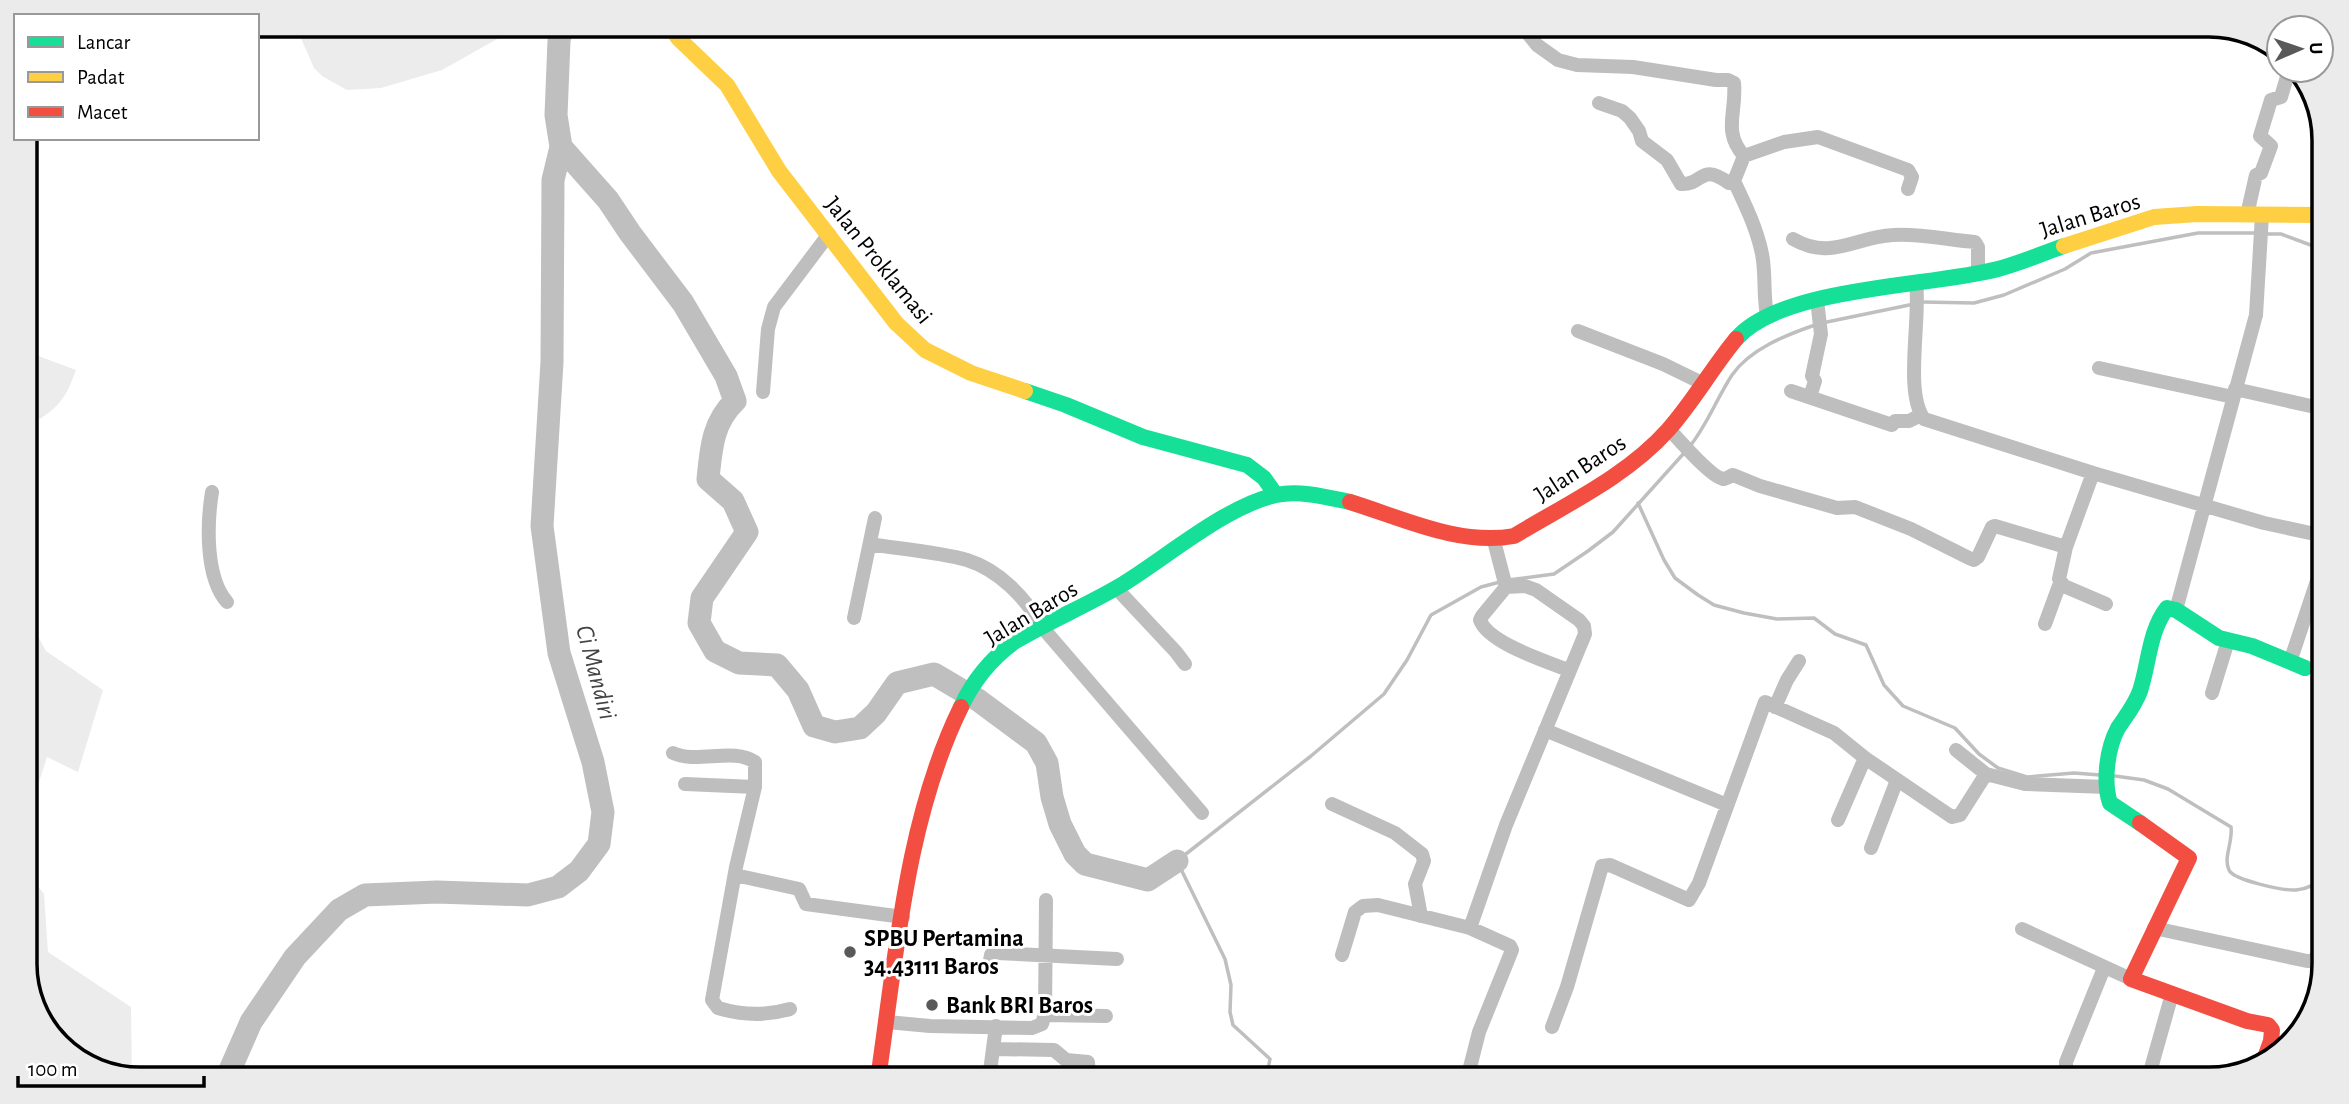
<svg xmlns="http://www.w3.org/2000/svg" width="2349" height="1104" viewBox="0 0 2349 1104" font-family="'Alegreya Sans',sans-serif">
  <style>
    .green { fill: #ececec }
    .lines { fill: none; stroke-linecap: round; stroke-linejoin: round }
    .stream { stroke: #bfbfbf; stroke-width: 3.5 }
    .river { stroke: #bfbfbf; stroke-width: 23 }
    .street { stroke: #bebebe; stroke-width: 14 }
    .fast { stroke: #16e098; stroke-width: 16 }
    .slow { stroke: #ffcf43; stroke-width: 16 }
    .jam { stroke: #f24e42; stroke-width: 16 }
    .poi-dot { fill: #595959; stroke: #fff; stroke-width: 2.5 }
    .labels { text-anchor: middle; stroke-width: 6; stroke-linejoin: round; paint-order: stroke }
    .street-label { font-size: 24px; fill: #000; stroke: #fff }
    .poi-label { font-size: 24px; font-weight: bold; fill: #000; stroke: #fff; text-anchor: start }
    .water-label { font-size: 26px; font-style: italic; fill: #444; stroke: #fff }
    .rim { fill: none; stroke: #000; stroke-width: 3.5 }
  </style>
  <rect width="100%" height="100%" fill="#fff"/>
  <path class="green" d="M 292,25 L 522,25 L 442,70 L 381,88 L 347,90 L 322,76 L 314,68 L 300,36 Z
    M 25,351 L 76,370 C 64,404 55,410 25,428 Z
    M 25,604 L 33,607 L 35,631 L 46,651 L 103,690 L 78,772 L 47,757 L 25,826 Z
    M 25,869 L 44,894 L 48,952 L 131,1007 L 132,1078 L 89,1068 L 44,1029 L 25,972 Z"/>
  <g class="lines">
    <path class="stream" d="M 2266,234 L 2281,234 L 2324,250
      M 1922,302 L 1974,303 L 2004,295 L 2065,269 L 2091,253 L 2198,233 L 2258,233
      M 1822,323 L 1914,304
      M 1690,446 C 1707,425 1717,398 1732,375 C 1750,349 1786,335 1815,325
      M 1638,503 L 1664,560 L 1675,578 L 1698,595 L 1714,605 L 1744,613 L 1777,619 L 1814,618 L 1835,634 L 1866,645 L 1884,685 L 1903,706 L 1955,728 L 1979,754 L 1998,768 L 2027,777 L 2074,773 L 2100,775
      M 1508,580 L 1554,574 L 1588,551 L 1613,532 L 1685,452
      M 2115,776 L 2144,780 L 2168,789 L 2231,827 C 2233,842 2223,858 2229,870 C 2233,880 2284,891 2296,890 C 2307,889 2317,884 2324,876
      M 1266,1079 L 1270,1059 L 1233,1025 L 1230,1012 L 1231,985 L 1225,959 L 1177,861 L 1311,756 L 1384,694 L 1407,660 L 1431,615 L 1481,587 L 1500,582"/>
    <path class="river" d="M 561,147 L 608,200 L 630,233 L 683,303 L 726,376 L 735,401 C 712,423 711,450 708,479 L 733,501 L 747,532 L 702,598 L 699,623 L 715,651 L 739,663 L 777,665 L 798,690 L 814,726 L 835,732 L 860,728 L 876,713 L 897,683 L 934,674 L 978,700 L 1036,743 L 1047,763 L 1052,797 L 1060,824 L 1075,854 L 1085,864 L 1148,880 L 1177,861
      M 226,1079 L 251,1022 L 295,957 L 339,910 L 365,895 L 437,892 L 528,895 L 558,887 L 579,871 L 599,844 L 603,812 L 593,762 L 559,653 L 542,526 L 552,362 L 553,180 L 561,147 L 556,115 L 559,41 L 562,25"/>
    <path class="street" d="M 1521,25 L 1537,45 L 1558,60 L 1577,65 L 1633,67 L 1716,80 L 1728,80 L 1734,83 C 1737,112 1722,131 1744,156 L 1734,181 C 1745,204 1757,229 1762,254 C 1766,274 1763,295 1767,315
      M 1599,103 L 1622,111 L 1630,118 L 1639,131 L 1642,141 L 1667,160 L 1681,184 C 1704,185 1700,162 1729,183 L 1734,181
      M 1744,156 L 1784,142 L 1818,137 L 1908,170 L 1912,177 L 1908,189
      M 2247,215 L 2256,175 L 2261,173 L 2271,146 L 2260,136 L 2271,100 L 2281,97 L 2289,70
      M 1793,239 C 1831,261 1854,237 1893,235 C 1919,233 1949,240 1975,242 L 1978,247 L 1978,272
      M 1916,282 C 1921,319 1904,392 1924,419 L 2093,473 L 2264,523 L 2324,536
      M 1578,331 L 1663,364 L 1702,383
      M 2099,368 L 2233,397
      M 2235,389 L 2324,409
      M 1791,391 L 1892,425 L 1895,421 L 1909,421 L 1921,415
      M 763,392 L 768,329 L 774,307 L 829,234
      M 1810,397 L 1815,381 L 1812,376 L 1821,334 L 1817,300
      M 1669,429 C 1678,439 1711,477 1723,479 C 1726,479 1730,476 1733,475 L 1760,486 L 1837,508 L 1855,507 L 1911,529 L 1969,558 L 1974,560 L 1978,557 L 1992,527 L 1995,526 L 2066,547
      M 2093,473 L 2066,547 L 2059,579 L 2064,586 L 2106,604
      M 212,492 C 207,523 205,577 227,602
      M 870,544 C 900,549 938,552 967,560 C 999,570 1026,598 1042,627 L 1202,813
      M 1506,587 L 1482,616 L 1480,620 C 1488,643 1546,661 1568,670
      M 1117,589 L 1176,652 L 1185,664
      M 2176,610 L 2256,315 L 2262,215
      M 854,618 L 875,518
      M 2045,624 L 2060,583
      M 2290,662 L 2318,578
      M 2212,693 L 2228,641
      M 1775,707 L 1787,680 L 1799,661
      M 1545,730 L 1727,805
      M 1956,750 L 1986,774 L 2025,784 L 2106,787
      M 673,753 C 697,764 734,747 755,762 L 755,787 L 736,867 L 712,1000 L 718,1008 C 741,1015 766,1016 790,1009
      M 685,784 L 755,787
      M 1332,804 L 1395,833 L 1422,854 L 1424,861 L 1415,884 L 1421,916
      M 1838,820 L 1865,758 L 1952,817 L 1960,815 L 1986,774
      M 1871,848 L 1897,780
      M 735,875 L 799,889 L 806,904 L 903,917
      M 2154,928 L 2307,961 L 2314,961 L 2322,943
      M 2022,929 L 2131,979
      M 1342,955 L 1355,912 L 1363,906 L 1378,905 L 1470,928 L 1506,825 L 1585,634 L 1584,626 L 1579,620 L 1536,590 L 1525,586 L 1506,587 L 1494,541
      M 990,960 L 991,955 L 997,953 L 1117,959
      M 1045,1015 L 1106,1016
      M 887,1022 L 930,1026 L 1032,1028 L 1042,1024 L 1045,1013 L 1046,900
      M 1552,1027 L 1567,987 L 1602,866 L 1610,865 L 1689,900 L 1699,883 L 1765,702 L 1834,733 L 1865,758
      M 994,1049 L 1054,1050 L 1066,1060 L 1088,1062 L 1089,1079
      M 989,1079 L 996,1026
      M 1467,1079 L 1479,1032 L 1512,950 L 1510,946 L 1470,928
      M 2071,1079 L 2066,1069 L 2066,1062 L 2104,968
      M 2148,1079 L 2172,994"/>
    <path class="fast" d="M 1736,339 C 1782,286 1930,287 1998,269 C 2021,263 2043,253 2064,246
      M 1025,391 L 1066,405 L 1143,437 L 1247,465 L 1264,478 L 1276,495
      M 961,707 C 973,681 991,659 1014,642 C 1049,621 1088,605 1123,584 C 1167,557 1226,506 1276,495 C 1300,490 1326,497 1350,502
      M 2140,823 L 2110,803 C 2103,782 2107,748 2118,728 C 2126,716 2135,705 2140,691 C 2149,664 2149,631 2167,608 L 2176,610 L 2219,638 L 2252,646 L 2305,668"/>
    <path class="slow" d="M 669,25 L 679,39 L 727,85 L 779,171 L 896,323 L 925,350 L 971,373 L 1025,391
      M 2064,246 L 2154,217 L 2197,214 L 2324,215"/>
    <path class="jam" d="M 1350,502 C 1402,518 1459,546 1514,536 C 1567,504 1627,476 1668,430 C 1693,402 1712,368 1736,339
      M 2140,823 L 2189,858 L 2131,979 L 2247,1021 L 2268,1025 L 2272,1030 L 2271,1041 L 2263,1063
      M 878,1079 C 896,957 906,819 961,707"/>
  </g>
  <g class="poi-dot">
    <circle cx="850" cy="952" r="7"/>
    <circle cx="932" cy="1005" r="7"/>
  </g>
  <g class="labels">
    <g class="street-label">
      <text transform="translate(2090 215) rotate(-17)" y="8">Jalan Baros</text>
      <text transform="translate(879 260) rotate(51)" y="8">Jalan Proklamasi</text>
      <text transform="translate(1580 468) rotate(-33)" y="8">Jalan Baros</text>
      <text transform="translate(1031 613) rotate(-31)" y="8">Jalan Baros</text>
    </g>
    <g class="poi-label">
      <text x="864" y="946">SPBU Pertamina<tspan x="864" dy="28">34.43111 Baros</tspan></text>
      <text x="946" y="1013">Bank BRI Baros</text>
    </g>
    <g class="water-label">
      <text transform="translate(597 672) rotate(75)" y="9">Ci Mandiri</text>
    </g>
  </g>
  <path d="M0 0H2349V1104H0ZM140 37H2209A103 103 0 0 1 2312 140V964A103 103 0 0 1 2209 1067H140A103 103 0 0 1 37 964V140A103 103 0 0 1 140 37Z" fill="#ebebeb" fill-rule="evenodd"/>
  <path class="rim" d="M140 37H2209A103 103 0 0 1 2312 140V964A103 103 0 0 1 2209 1067H140A103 103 0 0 1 37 964V140A103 103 0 0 1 140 37Z"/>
  <rect x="14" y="14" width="245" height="126" fill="#ffffff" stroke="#999999" stroke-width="2"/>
  <rect x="28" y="37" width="35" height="10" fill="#16e098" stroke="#999999" stroke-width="2"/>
  <text x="77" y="49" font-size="21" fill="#000000">Lancar</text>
  <rect x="28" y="72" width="35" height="10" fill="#ffcf43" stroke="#999999" stroke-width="2"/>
  <text x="77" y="84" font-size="21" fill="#000000">Padat</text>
  <rect x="28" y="107" width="35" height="10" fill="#f24e42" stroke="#999999" stroke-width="2"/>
  <text x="77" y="119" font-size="21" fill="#000000">Macet</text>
  <g transform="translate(2300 49) rotate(88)"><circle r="33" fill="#ffffff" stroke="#999999" stroke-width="2"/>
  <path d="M0-5L12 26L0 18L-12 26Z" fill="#595959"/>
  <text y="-10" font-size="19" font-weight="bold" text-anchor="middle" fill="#000000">U</text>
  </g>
  <path d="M18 1076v10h186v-10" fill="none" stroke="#000000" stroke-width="3.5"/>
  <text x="28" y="1076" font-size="21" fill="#000000" stroke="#ffffff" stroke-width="5" paint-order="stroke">100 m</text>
</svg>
